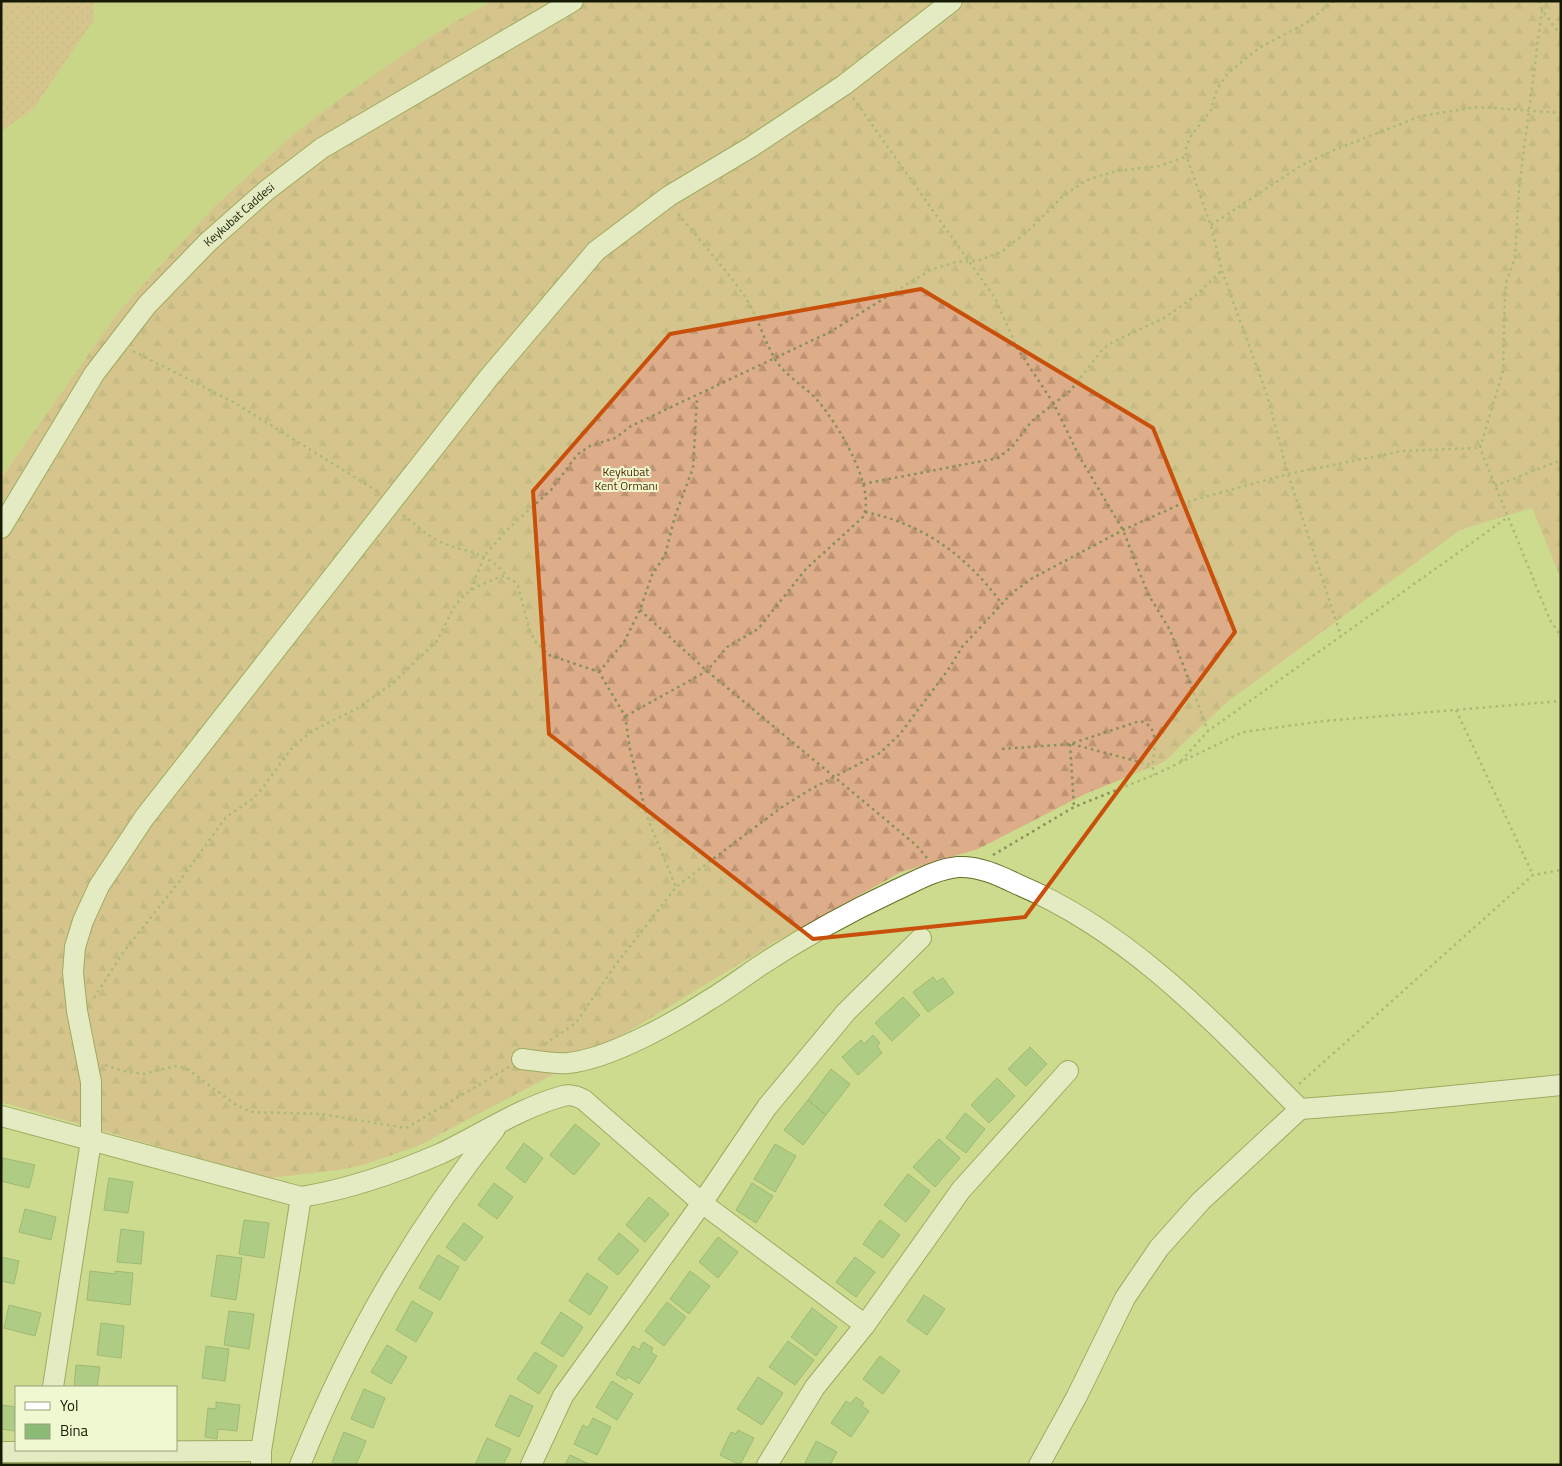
<svg xmlns="http://www.w3.org/2000/svg" width="1562" height="1466" viewBox="0 0 1562 1466" font-family="'Titillium Web',sans-serif">
  <style>
    .built { fill: #c3d17e }
    .grass { fill: url(#grass-dots) }
    .forest { fill: url(#forest-firs) }
    .building { fill: #8bbb77; stroke: #658f53 }
    .lines { fill: none; stroke-linecap: round; stroke-linejoin: round }
    .minor-casing { stroke: #646f24; stroke-width: 22 }
    .path { stroke: #869057; stroke-width: 2.5; stroke-dasharray: 2.5 4; stroke-linecap: butt }
    .minor { stroke: #fff; stroke-width: 20 }
    .marked { fill: none; stroke: #c8500a; stroke-width: 4; stroke-linejoin: round }
    .labels { text-anchor: middle; stroke-width: 4; stroke-linejoin: round; paint-order: stroke }
    .street-label { font-size: 12px; fill: #161a00; stroke: #f0f8d2 }
    .park-label { font-size: 12px; fill: #562a00; stroke: #f0f8d2 }
  </style>
  <defs>
    <pattern id="grass-dots" width="8" height="8" patternUnits="userSpaceOnUse" patternTransform="scale(1.25)"><rect width="8" height="8" fill="#ddac89"/><path d="M2 2h.1M6 6h.1" fill="none" stroke="#bd9374" stroke-width="1.8" stroke-linecap="round"/></pattern>
    <pattern id="forest-firs" width="22" height="20" patternUnits="userSpaceOnUse" patternTransform="scale(1.25)"><rect width="22" height="20" fill="#ddac89"/><path d="M5 1l3.5 6h-7zM16 11l3.5 6h-7z" fill="#bd9374"/></pattern>
  </defs>
  <rect width="100%" height="100%" fill="#cddb8f"/>
  <path class="built" d="M 1,1 L 517,1 L 184,240 L 1,476 Z"/>
  <path class="grass" d="M 1,1 L 94,1 L 93,21 L 34,108 L 1,132 Z"/>
  <path class="forest" d="M 491,1 L 1561,1 L 1561,579 L 1532,508 L 1460,530 L 1226,703 L 1164,762 L 1085,794 L 978,849 L 901,872 L 775,942 L 590,1055 L 418,1146 L 366,1164 L 339,1170 L 269,1178 L 1,1102 L 1,478 L 120,310 L 213,208 L 287,140 L 330,106 L 420,43 Z"/>
  <path class="building" d="M 933,977 L 937,982 L 943,978 L 954,993 L 928,1012 L 913,992 Z
    M 903,997 L 920,1015 L 892,1041 L 875,1023 Z
    M 873,1035 L 880,1043 L 877,1046 L 882,1053 L 858,1075 L 842,1057 L 861,1040 L 864,1044 Z
    M 1030,1047 L 1047,1064 L 1026,1086 L 1008,1069 Z
    M 831,1069 L 850,1084 L 826,1115 L 808,1100 Z
    M 997,1078 L 1015,1096 L 989,1123 L 971,1105 Z
    M 808,1100 L 826,1115 L 803,1145 L 784,1130 Z
    M 965,1113 L 985,1129 L 966,1153 L 946,1138 Z
    M 575,1124 L 600,1144 L 574,1175 L 550,1155 Z
    M 939,1139 L 960,1158 L 935,1187 L 913,1167 Z
    M 524,1143 L 543,1158 L 525,1183 L 506,1168 Z
    M 775,1144 L 796,1156 L 775,1192 L 754,1179 Z
    M 3,1158 L 35,1165 L 29,1188 L 1,1181 Z
    M 908,1174 L 930,1191 L 906,1222 L 884,1205 Z
    M 109,1178 L 133,1182 L 128,1213 L 104,1210 Z
    M 494,1183 L 513,1197 L 497,1219 L 478,1205 Z
    M 752,1183 L 773,1196 L 756,1223 L 736,1210 Z
    M 649,1197 L 669,1214 L 645,1242 L 626,1225 Z
    M 25,1209 L 56,1217 L 51,1240 L 19,1232 Z
    M 244,1220 L 269,1223 L 264,1258 L 239,1254 Z
    M 880,1220 L 900,1235 L 883,1258 L 863,1244 Z
    M 464,1223 L 483,1237 L 465,1261 L 446,1247 Z
    M 121,1229 L 144,1232 L 141,1264 L 117,1262 Z
    M 619,1233 L 639,1250 L 618,1275 L 598,1259 Z
    M 718,1237 L 738,1252 L 718,1278 L 699,1262 Z
    M 217,1255 L 242,1258 L 236,1300 L 211,1296 Z
    M 438,1255 L 459,1267 L 440,1300 L 419,1288 Z
    M 1,1257 L 19,1261 L 14,1284 L 1,1281 Z
    M 855,1257 L 875,1272 L 856,1297 L 836,1282 Z
    M 90,1271 L 115,1274 L 115,1271 L 133,1273 L 130,1305 L 87,1300 Z
    M 690,1271 L 710,1286 L 689,1314 L 670,1299 Z
    M 587,1273 L 608,1287 L 590,1315 L 569,1301 Z
    M 924,1295 L 945,1309 L 927,1335 L 907,1321 Z
    M 412,1301 L 433,1313 L 416,1342 L 396,1330 Z
    M 667,1302 L 686,1317 L 664,1346 L 645,1331 Z
    M 9,1305 L 41,1313 L 35,1336 L 4,1328 Z
    M 812,1308 L 837,1327 L 816,1356 L 791,1337 Z
    M 229,1311 L 254,1314 L 249,1349 L 224,1345 Z
    M 561,1312 L 583,1327 L 563,1357 L 541,1343 Z
    M 101,1323 L 124,1326 L 121,1358 L 97,1355 Z
    M 788,1341 L 814,1360 L 795,1385 L 769,1367 Z
    M 643,1342 L 653,1348 L 651,1353 L 657,1356 L 639,1384 L 628,1377 L 626,1380 L 616,1374 L 633,1346 L 639,1350 Z
    M 387,1345 L 407,1357 L 391,1384 L 371,1372 Z
    M 206,1346 L 229,1349 L 225,1381 L 202,1378 Z
    M 535,1352 L 557,1366 L 539,1394 L 517,1379 Z
    M 880,1356 L 900,1371 L 883,1394 L 863,1379 Z
    M 76,1365 L 100,1367 L 97,1387 L 74,1387 Z
    M 758,1377 L 783,1393 L 762,1425 L 737,1409 Z
    M 612,1381 L 633,1394 L 617,1420 L 596,1407 Z
    M 364,1389 L 385,1398 L 373,1428 L 351,1419 Z
    M 510,1395 L 533,1406 L 519,1437 L 495,1426 Z
    M 856,1397 L 864,1403 L 862,1406 L 869,1411 L 851,1437 L 831,1423 L 846,1401 L 850,1404 Z
    M 216,1402 L 240,1405 L 237,1431 L 218,1429 L 217,1439 L 205,1437 L 208,1408 L 216,1409 Z
    M 1,1405 L 16,1407 L 16,1431 L 1,1429 Z
    M 593,1418 L 611,1427 L 597,1455 L 574,1444 L 583,1425 L 588,1428 Z
    M 738,1430 L 754,1438 L 740,1465 L 720,1455 L 731,1432 L 736,1434 Z
    M 344,1432 L 366,1441 L 356,1465 L 338,1465 L 332,1462 Z
    M 487,1438 L 511,1449 L 503,1465 L 475,1465 Z
    M 816,1441 L 837,1452 L 830,1465 L 804,1465 Z
    M 570,1455 L 591,1465 L 565,1465 Z"/>
  <g class="lines">
    <defs>
      <g id="minor">
        <path id="s1" d="M 1,528 L 94,374 L 147,305 L 208,242 L 267,190 L 322,148 L 573,1"/>
        <path d="M 522,1059 C 537,1061 553,1064 568,1063 C 609,1059 674,1023 709,1000 C 726,990 742,978 758,967 C 802,938 847,913 894,891 C 914,882 936,869 958,867 C 980,866 1000,876 1019,885 C 1132,933 1215,1024 1300,1109 L 1391,1102 L 1561,1085"/>
        <path d="M 1,1116 L 301,1197 C 350,1189 396,1173 442,1153 C 481,1134 520,1108 563,1096 C 570,1094 577,1096 584,1100 L 702,1203 L 865,1325"/>
        <path d="M 53,1387 L 91,1141 L 91,1082 L 77,1011 L 73,973 L 75,947 L 83,921 L 99,886 L 144,818 L 490,376 L 596,251 L 669,196 L 751,147 L 844,85 L 952,1"/>
        <path d="M 1,1452 L 261,1451"/>
        <path d="M 261,1465 L 261,1451 L 301,1197"/>
        <path d="M 300,1465 C 349,1343 413,1232 495,1129"/>
        <path d="M 531,1465 L 563,1396 L 702,1203 L 767,1107 L 846,1012 L 921,938"/>
        <path d="M 767,1465 L 815,1387 L 865,1325 L 961,1190 L 1068,1071"/>
        <path d="M 1039,1465 L 1077,1396 L 1125,1298 L 1159,1248 L 1201,1201 L 1300,1109"/>
      </g>
    </defs>
    <use href="#minor" class="minor-casing"/>
    <path class="path" d="M 1334,1 L 1306,23 L 1259,48 L 1228,73 L 1217,89 L 1211,110 L 1190,137 L 1185,152 L 1211,226 L 1222,271 L 1267,395 L 1288,474 L 1341,636
      M 1539,1 L 1542,10 L 1561,36
      M 1542,10 L 1519,188 L 1515,258 L 1507,280 L 1505,293 L 1503,371 L 1480,448 L 1550,620 L 1561,636
      M 853,98 L 995,298 L 1017,348 L 1054,404 L 1079,456 L 1123,530 L 1148,594 L 1170,630 L 1208,731
      M 1211,225 L 1302,165 L 1334,150 L 1421,116 L 1478,107 L 1561,113
      M 133,351 L 235,403 L 377,491
      M 863,484 L 998,458 L 1012,447 L 1032,421 L 1070,391 L 1103,349 L 1113,342 L 1166,317 L 1194,297 L 1221,271
      M 1495,486 L 1561,460
      M 865,512 C 924,524 967,556 1002,604
      M 403,515 C 414,523 424,533 435,539 C 464,555 481,546 507,576
      M 471,590 L 484,556 L 509,528 L 551,490 L 577,455 L 590,446 L 615,438 L 631,426 L 830,332 L 930,270 L 956,262 L 980,260 L 1001,252 L 1028,231 L 1063,196 L 1087,180 L 1116,171 L 1159,166 L 1185,157
      M 640,610 L 707,671 L 916,845 L 927,858
      M 599,672 L 624,642 L 640,610 L 652,575 L 665,555 L 675,516 L 693,468 L 697,397
      M 1456,710 L 1533,875
      M 626,716 L 707,671 L 727,647 L 758,629 L 806,569 L 863,517 C 877,488 837,423 818,401 C 805,386 785,376 775,359 C 764,340 758,318 747,300 C 727,270 699,240 676,211
      M 1070,744 L 1074,807
      M 1072,744 L 1151,765
      M 1002,749 L 1070,744 L 1140,721 C 1165,728 1149,757 1154,775
      M 1181,761 L 1208,731 L 1508,517
      M 993,855 L 1074,807 L 1154,775 L 1243,732 L 1324,721 L 1561,701
      M 94,998 L 124,951 L 179,882 L 226,817 L 251,800 L 262,789 L 292,748 L 312,731 L 358,708 L 393,683 L 437,641 L 454,607 L 464,595 L 478,586 L 502,576 L 513,580 L 518,586 L 530,632 L 537,644 L 549,655 L 599,672 L 625,716 L 630,749 L 647,817 L 676,887
      M 545,1044 L 576,1023 L 614,967 L 676,887 L 782,807 L 811,789 L 880,753 L 900,734 L 948,670 L 962,647 L 1012,593 L 1031,579 L 1123,530 L 1183,503 L 1288,474 L 1402,451 L 1480,448
      M 105,1065 L 123,1071 L 144,1074 L 176,1066 L 186,1068 L 236,1105 L 251,1112 L 321,1114 L 406,1128 L 509,1067
      M 1299,1084 L 1533,875 L 1561,870"/>
    <use href="#minor" class="minor"/>
  </g>
  <path d="M0 0H1562V1466H0ZM 921,289 L 1153,428 L 1235,632 L 1025,917 L 813,939 L 549,734 L 533,491 L 670,334 Z" fill="#cddb8f" fill-opacity=".55" fill-rule="evenodd"/>
  <path class="marked" d="M 921,289 L 1153,428 L 1235,632 L 1025,917 L 813,939 L 549,734 L 533,491 L 670,334 Z"/>
  <g class="labels">
    <g class="street-label">
      <text dy="4" stroke="none"><textPath href="#s1" startOffset="396">Keykubat Caddesi</textPath></text>
    </g>
    <g class="park-label">
      <text x="626" y="476">Keykubat<tspan x="626" dy="14">Kent Ormanı</tspan></text>
    </g>
  </g>
  <rect width="1562" height="1466" fill="none" stroke="#161a00" stroke-width="5"/>
  <rect x="15" y="1386" width="162" height="65" fill="#f0f8d2" stroke="#999f7e"/>
  <rect x="25" y="1402" width="25" height="8" fill="#ffffff" stroke="#999f7e"/>
  <text x="60" y="1411" font-size="15" fill="#161a00">Yol</text>
  <rect x="25" y="1424" width="25" height="15" fill="#8bbb77" stroke="#999f7e"/>
  <text x="60" y="1436" font-size="15" fill="#161a00">Bina</text>
</svg>
